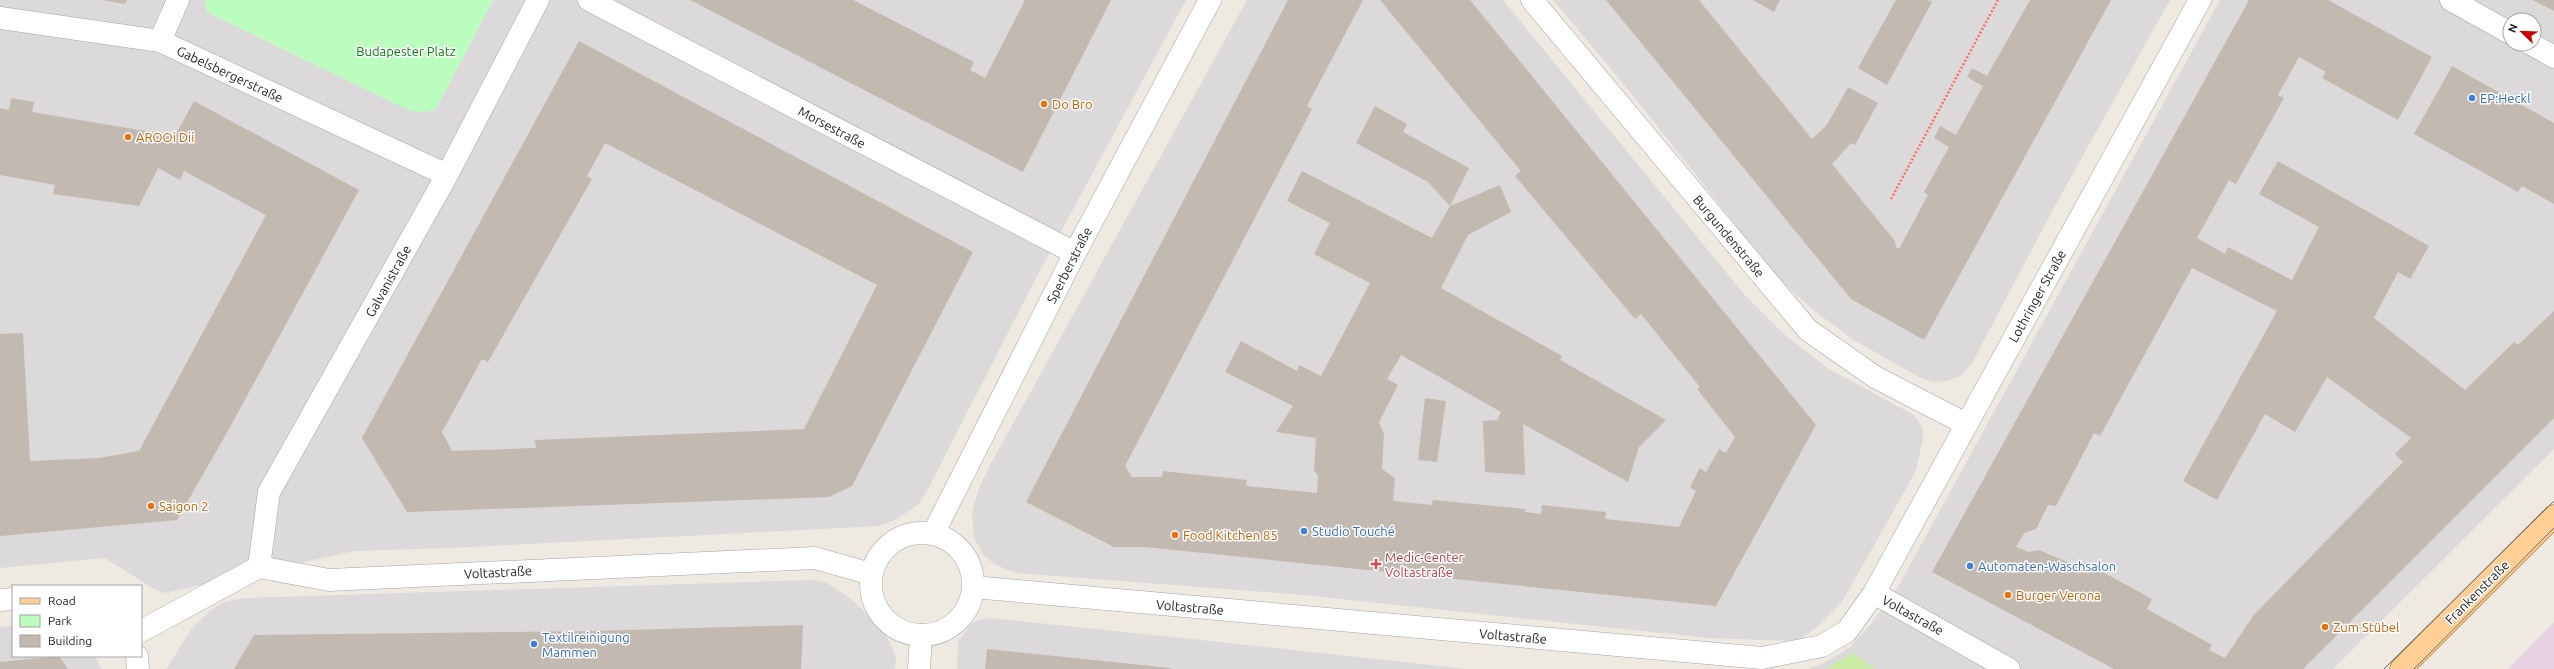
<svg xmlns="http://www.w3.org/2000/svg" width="2554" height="669" viewBox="0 0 2554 669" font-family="Ubuntu,sans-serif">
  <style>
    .residential { fill: #dbd9d9; fill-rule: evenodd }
    .industrial { fill: #e8d3e4 }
    .grass { fill: #c9eba4 }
    .park { fill: #bbfcbf }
    .building { fill: #c2b9b1; fill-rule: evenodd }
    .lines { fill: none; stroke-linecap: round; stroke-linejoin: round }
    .minor-casing { stroke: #a3a3a3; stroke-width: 23 }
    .major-casing { stroke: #955f00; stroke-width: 23 }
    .path { stroke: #ff6e62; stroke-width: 2.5; stroke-dasharray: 2 2; stroke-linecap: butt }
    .minor { stroke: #fff; stroke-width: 22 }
    .major { stroke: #ffcf96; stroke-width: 22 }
    .tram { stroke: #6a6a6a; stroke-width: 1 }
    .shop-dot { fill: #3f7fe0; stroke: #fff; stroke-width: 1.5 }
    .food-dot { fill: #e8710a; stroke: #fff; stroke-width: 1.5 }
    .health-dot { fill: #e0444e; stroke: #fff; stroke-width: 1.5 }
    .labels { text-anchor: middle; stroke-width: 3; stroke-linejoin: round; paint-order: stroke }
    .park-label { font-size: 13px; fill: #067e0d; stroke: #fff }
    .street-label { font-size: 13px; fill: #1c1c1c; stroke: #fff }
    .shop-label { font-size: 13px; fill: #366cbe; stroke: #fff; text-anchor: start }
    .food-label { font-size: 13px; fill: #c56008; stroke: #fff; text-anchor: start }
    .health-label { font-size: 13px; fill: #be3a42; stroke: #fff; text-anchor: start }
  </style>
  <rect width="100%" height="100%" fill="#eeeae1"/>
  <path class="residential" d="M 0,0 L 205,0 L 206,10 L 209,13 L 392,102 L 437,107 L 493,0 L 1186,0 L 1037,276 L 929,487 L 919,504 L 895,520 L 879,526 L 450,548 L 354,551 L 165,593 L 154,589 L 105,558 L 0,568 Z
    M 1247,0 L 1503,0 L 1743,293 L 1786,336 L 1829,369 L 1914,415 L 1922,427 L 1923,438 L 1916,471 L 1842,602 L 1818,626 L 1798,641 L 1708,638 L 1303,595 L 1016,573 L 996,565 L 984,556 L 974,538 L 972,513 L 979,488 L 989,467 Z
    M 1553,0 L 2170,0 L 2056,204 L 1972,363 L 1961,376 L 1947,381 L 1933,382 L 1919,377 L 1852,339 L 1812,309 L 1777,277 L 1631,93 Z
    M 2220,0 L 2554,0 L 2554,449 L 2333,669 L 1808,669 L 1824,663 L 1849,648 L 1870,625 L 1899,585 ZM 2510,20 L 2534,20 L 2534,44 L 2510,44 Z
    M 813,580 L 827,583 L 850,598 L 867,614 L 886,635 L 896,656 L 895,669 L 166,669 L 193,627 L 211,610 L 224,602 L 245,598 Z
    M 989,618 L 1182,638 L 1467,669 L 957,669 L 958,641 L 971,624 L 978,620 Z
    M 13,626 L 13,656 L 95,656 L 102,669 L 0,669 L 0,627 Z"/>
  <path class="industrial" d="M 2554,622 L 2554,669 L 2508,669 Z"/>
  <path class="grass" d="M 1852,653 L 1875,669 L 1826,669 Z"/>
  <path class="park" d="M 205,0 L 493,0 L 437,107 C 422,118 407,109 392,102 L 209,13 L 206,10 Z"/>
  <path class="building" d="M 102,0 L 127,0 L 125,4 Z
    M 690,0 L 853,0 L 974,62 L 970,70 L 985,78 L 1025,0 L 1111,0 L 1023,172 Z
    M 1288,0 L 1363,0 L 1307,106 L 1312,109 L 1125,466 L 1132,477 L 1162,477 L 1163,471 L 1247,480 L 1246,486 L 1317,493 L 1318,475 L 1314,471 L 1316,438 L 1276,432 L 1293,406 L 1225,372 L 1241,341 L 1297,371 L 1299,365 L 1321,376 L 1370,283 L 1314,254 L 1330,223 L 1287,201 L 1302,171 L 1432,238 L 1450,206 L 1428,182 L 1356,143 L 1375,106 L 1407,124 L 1403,132 L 1469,168 L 1450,206 L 1500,185 L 1511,212 L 1468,235 L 1441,288 L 1562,356 L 1560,360 L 1666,420 L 1639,447 L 1628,482 L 1523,424 L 1525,475 L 1485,472 L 1483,421 L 1497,420 L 1501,412 L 1401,355 L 1387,379 L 1398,385 L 1379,422 L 1384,434 L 1382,469 L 1395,478 L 1393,501 L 1432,505 L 1433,500 L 1525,509 L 1525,512 L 1541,514 L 1542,505 L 1606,512 L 1605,519 L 1679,527 L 1696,491 L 1690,487 L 1700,468 L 1706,472 L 1719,449 L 1726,453 L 1735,437 L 1697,389 L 1700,387 L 1641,314 L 1635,319 L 1515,176 L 1521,171 L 1380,0 L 1470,0 L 1816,425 L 1716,606 L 1145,547 L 1114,547 L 1026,502 Z
    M 1606,0 L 1699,0 L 1812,139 L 1827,125 L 1848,87 L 1878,103 L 1855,145 L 1851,143 L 1832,164 L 1895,241 L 1896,247 L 1899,249 L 1928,195 L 1924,192 L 1949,147 L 1934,138 L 1940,126 L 1956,135 L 1983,86 L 1967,77 L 1972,68 L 1987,76 L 2030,0 L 2111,0 L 1924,340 L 1851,299 Z
    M 1753,0 L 1780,0 L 1774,12 Z
    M 1896,0 L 1927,0 L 1932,2 L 1887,85 L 1858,68 Z
    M 2249,0 L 2328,0 L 2432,57 L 2398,120 L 2322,78 L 2326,72 L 2299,57 L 2278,95 L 2284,98 L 2236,184 L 2229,180 L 2197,238 L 2225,254 L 2228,247 L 2292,280 L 2319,227 L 2259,194 L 2278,161 L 2429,246 L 2410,279 L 2398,272 L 2374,318 L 2465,390 L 2514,342 L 2518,345 L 2554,311 L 2554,418 L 2303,669 L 2114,669 L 1932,572 ZM 2192,268 L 2277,311 L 2183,481 L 2217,500 L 2265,414 L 2295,432 L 2327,377 L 2411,438 L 2395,454 L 2403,462 L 2253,616 L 2225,658 L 2209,650 L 2212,645 L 2147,609 L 2152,599 L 2084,562 L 2081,568 L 2039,550 L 2029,552 L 2016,547 L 2024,533 L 2036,529 L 2048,505 L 2056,506 L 2094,433 L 2100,436 Z
    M 2533,0 L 2554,0 L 2554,11 Z
    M 579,41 L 973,252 L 852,486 L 829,497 L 407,512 L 362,438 ZM 605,143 L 877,285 L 804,429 L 535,440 L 536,448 L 452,451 L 442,432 L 482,359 L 488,362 L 592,179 L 587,176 Z
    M 2452,66 L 2554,123 L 2554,204 L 2522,186 L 2518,192 L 2414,134 Z
    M 11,98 L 34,102 L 32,112 L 175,136 L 194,101 L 359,190 L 229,429 L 177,520 L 0,536 L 0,334 L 23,333 L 30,461 L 99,458 L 139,451 L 266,215 L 184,171 L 180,180 L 158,168 L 139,206 L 53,194 L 55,185 L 0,175 L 0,108 L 9,110 Z
    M 1425,398 L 1446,401 L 1437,462 L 1418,460 Z
    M 803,625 L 801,669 L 234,669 L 254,635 L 594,631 Z
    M 987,649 L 1171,668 L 1171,669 L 985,669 Z
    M 59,656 L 68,669 L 0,669 L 0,662 Z"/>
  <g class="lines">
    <defs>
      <path id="minor" d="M 589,0 L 1075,253
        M 1532,0 L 1808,330 L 1875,377 L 1966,424
        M 2451,0 L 2510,33
        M 0,18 L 160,41 L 447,175
        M 160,41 L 178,0
        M 2531,44 L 2554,57
        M871 584a51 51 0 1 1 102 0a51 51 0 1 1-102 0Z
        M 933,534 L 1075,253 L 1210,0
        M 259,567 L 269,492 L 447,175 L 538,0
        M 973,587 L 1762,658 L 1822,646 L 1847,631 L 1874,593 L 2009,669
        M 1874,593 L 2200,0
        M 0,600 L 13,599
        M 141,631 L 259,567 L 329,580 L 815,558 L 871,574
        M 137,656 L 138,669
        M 919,669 L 921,636"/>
      <path id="major" d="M 2401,669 L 2554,516"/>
    </defs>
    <use href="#minor" class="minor-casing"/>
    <use href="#major" class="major-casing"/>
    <path class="path" d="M 1891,199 L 1998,0"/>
    <use href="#minor" class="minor"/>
    <use href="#major" class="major"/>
    <path class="tram" d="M 2384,669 L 2554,501
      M 2414,669 L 2554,528"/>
  </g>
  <g class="shop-dot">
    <circle cx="2472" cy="98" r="4"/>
    <circle cx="1304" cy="531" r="4"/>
    <circle cx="1970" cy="566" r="4"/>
    <circle cx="534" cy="644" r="4"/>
  </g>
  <g class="food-dot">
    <circle cx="1044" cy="104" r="4"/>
    <circle cx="128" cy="137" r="4"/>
    <circle cx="151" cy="506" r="4"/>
    <circle cx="1175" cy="535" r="4"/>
    <circle cx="2008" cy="595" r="4"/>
    <circle cx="2325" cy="627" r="4"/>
  </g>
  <path class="health-dot" d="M1374 558h4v4h4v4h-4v4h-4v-4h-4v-4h4z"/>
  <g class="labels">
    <g class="park-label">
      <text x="406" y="56">Budapester Platz</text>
    </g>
    <g class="street-label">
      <text transform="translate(230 74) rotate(25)" y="5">Gabelsbergerstraße</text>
      <text transform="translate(832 127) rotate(28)" y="5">Morsestraße</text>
      <text transform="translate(1729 236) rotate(50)" y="5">Burgundenstraße</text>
      <text transform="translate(1069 265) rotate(-63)" y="5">Sperberstraße</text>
      <text transform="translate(388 281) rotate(-61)" y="5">Galvanistraße</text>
      <text transform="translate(2037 296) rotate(-61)" y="5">Lothringer Straße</text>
      <text transform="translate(498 572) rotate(-3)" y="5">Voltastraße</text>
      <text transform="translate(2477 592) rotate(-45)" y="5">Frankenstraße</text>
      <text transform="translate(1190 607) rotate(5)" y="5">Voltastraße</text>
      <text transform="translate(1913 615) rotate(29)" y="5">Voltastraße</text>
      <text transform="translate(1513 636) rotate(5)" y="5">Voltastraße</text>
    </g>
    <g class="shop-label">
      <text x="2480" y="103">EP:Heckl</text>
      <text x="1312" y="536">Studio Touché</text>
      <text x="1978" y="571">Automaten-Waschsalon</text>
      <text x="542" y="642">Textilreinigung<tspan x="542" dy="15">Mammen</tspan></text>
    </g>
    <g class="food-label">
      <text x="1052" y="109">Do Bro</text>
      <text x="136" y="142">AROOi Dii</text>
      <text x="159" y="511">Saigon 2</text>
      <text x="1183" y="540">Food Kitchen 85</text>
      <text x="2016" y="600">Burger Verona</text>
      <text x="2333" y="632">Zum Stübel</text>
    </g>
    <g class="health-label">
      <text x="1385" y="562">Medic-Center<tspan x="1385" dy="15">Voltastraße</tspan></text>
    </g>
  </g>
  <rect x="12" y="585" width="130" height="72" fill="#ffffff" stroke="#a4a4a4"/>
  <rect x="20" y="598" width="20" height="6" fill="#ffcf96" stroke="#a4a4a4"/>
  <text x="48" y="605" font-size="12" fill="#1c1c1c">Road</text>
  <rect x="20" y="615" width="20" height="12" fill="#bbfcbf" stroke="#a4a4a4"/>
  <text x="48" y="625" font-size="12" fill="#1c1c1c">Park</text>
  <rect x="20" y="635" width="20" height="12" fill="#c2b9b1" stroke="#a4a4a4"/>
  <text x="48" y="645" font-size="12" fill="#1c1c1c">Building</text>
  <g transform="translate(2522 32) rotate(293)"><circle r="19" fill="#ffffff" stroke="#a4a4a4"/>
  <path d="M0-3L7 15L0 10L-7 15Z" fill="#c90006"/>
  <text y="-6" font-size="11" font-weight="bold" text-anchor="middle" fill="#1c1c1c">N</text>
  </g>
</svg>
